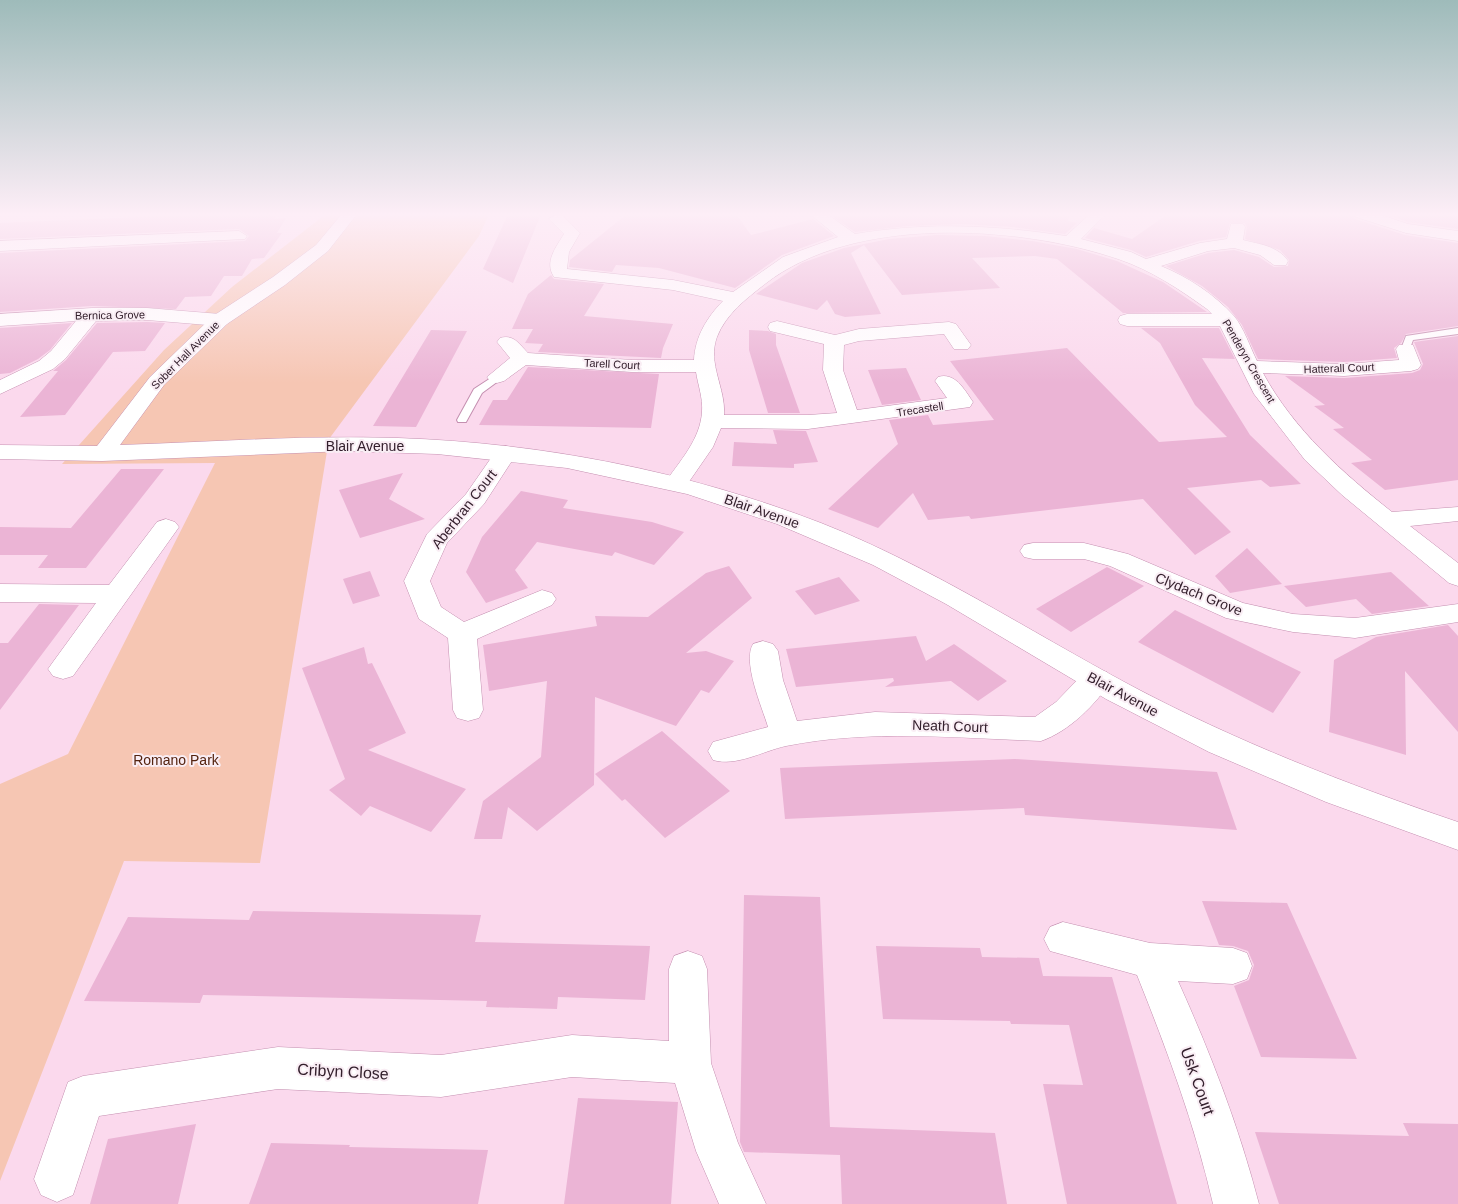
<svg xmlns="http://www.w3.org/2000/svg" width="1458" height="1204" viewBox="0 0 1458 1204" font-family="Arial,sans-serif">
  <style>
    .green { fill: #f6c6b3 }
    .building { fill: #ebb4d5 }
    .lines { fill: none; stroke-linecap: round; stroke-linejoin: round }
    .service-casing { stroke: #c48fb0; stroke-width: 2 }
    .minor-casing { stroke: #c48fb0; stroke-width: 1 }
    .tertiary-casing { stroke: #c48fb0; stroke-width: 1 }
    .service { fill: #fff; fill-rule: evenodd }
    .minor { fill: #fff; fill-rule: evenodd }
    .tertiary { fill: #fff; fill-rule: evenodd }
    .labels { text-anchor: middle; stroke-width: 4; stroke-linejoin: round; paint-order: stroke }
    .far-street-label { font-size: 11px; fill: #34202d; stroke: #f9edf4 }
    .street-label { font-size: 14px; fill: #34202d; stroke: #f9edf4 }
    .park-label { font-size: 14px; fill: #54230f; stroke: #f9edf4 }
    .near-street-label { font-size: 16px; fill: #34202d; stroke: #f9edf4 }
  </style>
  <rect width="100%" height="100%" fill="#fbd9ed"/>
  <path class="green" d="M 326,214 L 489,214 L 479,236 L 329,439 L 260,863 L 124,861 L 0,1181 L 0,784 L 68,754 L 215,463 L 62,464 L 164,350 L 232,287 Z"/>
  <path class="building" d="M 212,214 L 278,214 L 274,219 L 286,218 L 277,233 L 282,233 L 264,258 L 252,259 L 242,276 L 224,276 L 211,296 L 185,297 L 176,309 L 92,306 L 0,312 L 0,253 L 245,241 L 249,236 L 239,229 L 0,239 L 0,223 Z
    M 508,214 L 541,214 L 513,283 L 483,269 Z
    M 627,214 L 736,214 L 751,235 L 813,219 L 834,236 L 782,255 L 735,288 L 659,268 L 616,265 L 612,272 L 569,267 L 570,260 Z
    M 853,214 L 857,217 L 894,214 L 1070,214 L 1068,221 L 1077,223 L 1065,234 L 1013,227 L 961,224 L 908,226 L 855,232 L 832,216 Z
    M 1168,214 L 1352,214 L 1355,219 L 1405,235 L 1458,243 L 1458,326 L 1406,334 L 1401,343 L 1394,348 L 1397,358 L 1344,362 L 1258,359 L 1242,325 L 1228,307 L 1202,286 L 1166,266 L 1208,253 L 1234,250 L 1259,257 L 1274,267 L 1288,266 L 1289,260 L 1280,250 L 1245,239 L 1247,227 L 1245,223 L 1230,223 L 1226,237 L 1199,241 L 1146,257 L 1131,250 L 1085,238 L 1094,228 L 1132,239 Z
    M 1385,214 L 1458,214 L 1458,229 L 1408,222 Z
    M 937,235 L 985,236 L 1032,241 L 1077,249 L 1117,261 L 1163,282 L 1207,312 L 1123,313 L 1057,259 L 1035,256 L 972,258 L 1000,288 L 902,295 L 864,245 L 851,253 L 881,314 L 845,317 L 835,314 L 827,300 L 817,310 L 756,294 L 802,263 L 844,248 L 889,239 Z
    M 551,275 L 554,279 L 604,284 L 584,316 L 673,324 L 663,348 L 661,358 L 538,352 L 543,344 L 525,343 L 533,329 L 512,329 L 528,294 Z
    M 147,322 L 165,323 L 145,351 L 113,352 L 65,415 L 20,417 L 58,371 L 53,371 L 66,360 L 97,323 Z
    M 72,323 L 50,350 L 38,359 L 10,373 L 0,374 L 0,328 Z
    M 1141,328 L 1219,328 L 1235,359 L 1202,358 L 1250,435 L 1301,484 L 1270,487 L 1261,480 L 1187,488 L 1231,532 L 1195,555 L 1143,499 L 971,519 L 969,516 L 928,520 L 913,493 L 878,528 L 828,509 L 898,444 L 889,420 L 928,415 L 933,425 L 994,420 L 950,361 L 1067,348 L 1159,442 L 1227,437 L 1195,405 L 1160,343 Z
    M 431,330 L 467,331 L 416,427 L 373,426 Z
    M 749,330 L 768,331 L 776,334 L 776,345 L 800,413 L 768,413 L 749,350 Z
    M 1458,336 L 1458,480 L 1385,490 L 1351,463 L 1372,460 L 1333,429 L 1344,428 L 1314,406 L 1325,405 L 1285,376 L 1344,378 L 1412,373 L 1420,370 L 1423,364 L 1414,342 Z
    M 528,367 L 659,374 L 651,428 L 479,425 L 493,400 L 507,400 Z
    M 906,368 L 921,400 L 882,405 L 868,370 Z
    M 773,430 L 806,431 L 818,462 L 794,464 L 794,468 L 732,466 L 734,442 L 777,444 Z
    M 121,469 L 164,469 L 86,568 L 38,568 L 48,555 L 0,555 L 0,527 L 71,528 Z
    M 403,473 L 389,499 L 425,519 L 360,538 L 339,490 Z
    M 521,491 L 568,500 L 563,508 L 652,522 L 684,532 L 654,565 L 615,552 L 612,556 L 537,542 L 515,570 L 528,588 L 486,603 L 466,572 L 482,537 Z
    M 1247,548 L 1282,584 L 1230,593 L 1215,576 Z
    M 729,566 L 752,598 L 686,653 L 706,651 L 734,661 L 709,693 L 701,690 L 676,726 L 595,697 L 594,785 L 537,831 L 508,807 L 502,839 L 474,839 L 483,801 L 541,757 L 547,681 L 489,691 L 483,645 L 597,626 L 595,616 L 648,617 L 706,573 Z
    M 1107,567 L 1144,586 L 1071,632 L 1036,609 Z
    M 370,571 L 380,596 L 353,604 L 343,579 Z
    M 1391,572 L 1429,606 L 1372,614 L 1356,599 L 1306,607 L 1284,586 Z
    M 839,577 L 860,601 L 815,615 L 795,591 Z
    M 39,604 L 79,605 L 0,710 L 0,643 L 8,643 Z
    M 1175,610 L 1301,672 L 1273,713 L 1138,642 Z
    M 1448,625 L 1458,636 L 1458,732 L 1405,671 L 1406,755 L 1329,732 L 1334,660 L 1376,637 Z
    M 916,636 L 926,661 L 954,644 L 1007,681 L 978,701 L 951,681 L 885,687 L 894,681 L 893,678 L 796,687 L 786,649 Z
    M 364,647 L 368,664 L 372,663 L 406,733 L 368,750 L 466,789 L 431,832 L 370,806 L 361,816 L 329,790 L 345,779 L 302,668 Z
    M 662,731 L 730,791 L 665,838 L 625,799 L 622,801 L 595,774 Z
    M 1015,759 L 1217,772 L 1237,830 L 1025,815 L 1024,808 L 785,819 L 780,768 Z
    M 744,895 L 820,897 L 830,1127 L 995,1133 L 1007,1204 L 842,1204 L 840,1155 L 744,1152 L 740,1142 Z
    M 1202,901 L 1287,903 L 1357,1059 L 1261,1057 L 1234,986 L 1249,980 L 1254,965 L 1248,951 L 1233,946 L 1219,945 Z
    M 253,911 L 481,915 L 475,942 L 650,946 L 645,1000 L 558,997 L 557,1009 L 486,1007 L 487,1001 L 203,995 L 200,1003 L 84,1001 L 128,917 L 249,920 Z
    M 876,946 L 980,948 L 982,957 L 1039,958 L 1043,976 L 1112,977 L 1177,1204 L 1067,1204 L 1043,1084 L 1083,1085 L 1069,1025 L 1011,1024 L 1010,1021 L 883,1019 Z
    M 578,1098 L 678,1102 L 671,1204 L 564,1204 Z
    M 1403,1123 L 1458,1124 L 1458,1204 L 1279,1204 L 1255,1132 L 1409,1136 Z
    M 196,1124 L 178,1204 L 90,1204 L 108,1139 Z
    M 271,1143 L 350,1145 L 349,1147 L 488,1150 L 478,1204 L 249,1204 Z"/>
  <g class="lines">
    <defs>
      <path id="service" d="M 1458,328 L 1458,334 L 1413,340 L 1409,351 L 1401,349 L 1406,336 Z
        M 497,374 L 502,377 L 501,379 L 482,393 L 466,422 L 458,422 L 457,420 L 474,389 Z"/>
      <path id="minor" d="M 557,214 L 563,216 L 580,233 L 569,252 L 567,269 L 673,280 L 733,292 L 783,257 L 838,237 L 810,214 L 827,214 L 855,234 C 926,222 995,225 1066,236 L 1090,214 L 1106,214 L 1081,239 L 1131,252 L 1146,259 L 1200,243 L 1227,239 L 1231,224 L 1243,224 L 1245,227 L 1243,240 C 1259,244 1278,246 1288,261 L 1286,265 L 1274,265 L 1260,255 L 1234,248 L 1208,251 L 1161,266 C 1188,277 1215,295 1234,316 C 1244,328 1250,347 1257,361 L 1344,364 L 1399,360 L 1396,349 L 1399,345 L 1413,345 L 1421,365 L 1418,369 L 1411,371 L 1344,376 L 1263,373 C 1294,430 1343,473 1392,512 L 1458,507 L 1458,521 L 1410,526 L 1458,563 L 1458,586 L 1449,583 L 1342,495 L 1305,460 L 1254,394 L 1220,326 L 1127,326 L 1120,324 L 1118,320 L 1120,316 L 1127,314 L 1212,314 L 1207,309 C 1179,289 1151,270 1118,259 C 1017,225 853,215 765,284 C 746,299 726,314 717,337 C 707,364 726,388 724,415 L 808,415 L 837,413 L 823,370 L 824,344 L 770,331 L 768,327 L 770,323 L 777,321 L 835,335 L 859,329 L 949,322 L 956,324 L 971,345 L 968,349 L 954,349 L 944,334 L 859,341 L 844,345 L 843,370 L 857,410 L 947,398 L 935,381 L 938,377 C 955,372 964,389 973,402 L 970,407 L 808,429 L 721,428 L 713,447 L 684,489 L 676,491 L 668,489 L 664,484 C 679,462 701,439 702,411 C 703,398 698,385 696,372 L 632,372 L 526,365 L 504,381 L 497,383 L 490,381 L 487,377 L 510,358 L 497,342 L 500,338 C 514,334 519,344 528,353 L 632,360 L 694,360 C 695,337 707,317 723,301 L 673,290 L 554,277 C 544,262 556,247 564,234 L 549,219 Z
        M 1354,214 L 1378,214 L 1408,224 L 1458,231 L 1458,241 L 1406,233 L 1356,217 Z
        M 239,231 L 247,236 L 245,239 L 0,251 L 0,241 Z
        M 92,308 L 147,308 L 220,314 L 227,316 L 229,320 L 227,324 L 220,326 L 147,320 L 96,321 L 65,359 L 53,369 L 0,394 L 0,380 L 39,361 L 51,351 L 76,321 L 0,326 L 0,314 Z
        M 506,446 L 514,448 L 517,453 L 484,504 L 447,543 L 430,581 L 441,607 L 464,622 L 542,590 L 552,593 L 556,599 L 552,605 L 477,639 L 483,710 L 479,718 L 468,721 L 457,718 L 453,710 L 448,638 L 419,619 L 404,581 L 427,534 L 466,494 L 498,448 Z
        M 166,519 L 175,522 L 179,527 L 73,676 L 63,679 L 53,676 L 48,669 L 53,662 L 96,603 L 0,602 L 0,584 L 109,585 L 157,522 Z
        M 1033,543 L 1084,543 L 1128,554 L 1243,603 L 1293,614 L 1355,618 L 1458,604 L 1458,622 L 1355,638 L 1293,632 L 1226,618 L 1110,566 L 1084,559 L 1033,559 L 1024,557 L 1020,551 L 1024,545 Z
        M 763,641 L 773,644 L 778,651 L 783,680 L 797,721 L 875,712 L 1035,717 L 1056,702 L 1085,672 L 1096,669 L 1107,672 L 1111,680 C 1097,704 1068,732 1041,741 C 956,738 870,729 786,746 C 763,751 736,767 713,760 L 708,751 L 713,742 L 768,727 C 762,707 742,662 753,644 Z
        M 1063,922 L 1150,943 L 1233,948 L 1247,953 L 1252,966 L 1247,979 L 1233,984 L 1178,981 C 1211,1054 1239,1127 1259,1204 L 1213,1204 C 1195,1125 1167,1050 1137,975 L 1050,951 L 1044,939 L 1050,927 Z
        M 688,951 L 702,956 L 707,969 L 711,1063 L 738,1143 L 766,1204 L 719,1204 L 696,1151 L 675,1083 L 572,1077 L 441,1097 L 278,1089 L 99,1116 L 73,1195 L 57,1202 L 41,1195 L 34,1179 L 68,1082 L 83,1076 L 278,1047 L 441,1055 L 572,1035 L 669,1041 L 669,969 L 674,956 Z"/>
      <path id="tertiary" d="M 342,214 L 357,214 L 328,251 L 285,285 L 227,324 L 164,385 L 120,445 C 213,442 305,435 398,438 C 543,443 686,471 821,523 C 930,566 1027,630 1130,685 C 1235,741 1346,784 1458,822 L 1458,850 L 1326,802 L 1209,752 L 1106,699 L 946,604 L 873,565 L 777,524 L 687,494 L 567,468 L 437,454 L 345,451 L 102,461 L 0,459 L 0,445 L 97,446 L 150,377 L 213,316 L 273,277 L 316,245 Z"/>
    </defs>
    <use href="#service" class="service-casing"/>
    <use href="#minor" class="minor-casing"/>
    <use href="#tertiary" class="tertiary-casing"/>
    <use href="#service" class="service"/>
    <use href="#minor" class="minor"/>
    <use href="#tertiary" class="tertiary"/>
  </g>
  <linearGradient id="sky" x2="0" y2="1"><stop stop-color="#9ebbba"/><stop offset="0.56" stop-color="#fdeef7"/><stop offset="1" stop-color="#fdeef7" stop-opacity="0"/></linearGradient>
  <rect width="1458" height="383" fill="url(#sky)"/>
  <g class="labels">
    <g class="far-street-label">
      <text transform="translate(110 315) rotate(-1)" y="4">Bernica Grove</text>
      <text transform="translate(185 355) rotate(-45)" y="4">Sober Hall Avenue</text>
      <text transform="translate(1249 361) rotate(60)" y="4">Penderyn Crescent</text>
      <text transform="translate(612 364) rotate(3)" y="4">Tarell Court</text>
      <text transform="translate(1339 368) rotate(-2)" y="4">Hatterall Court</text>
      <text transform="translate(920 409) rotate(-9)" y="4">Trecastell</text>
    </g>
    <g class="street-label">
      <text x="365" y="451">Blair Avenue</text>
      <text transform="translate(464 509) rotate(-52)" y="5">Aberbran Court</text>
      <text transform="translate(762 511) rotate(19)" y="5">Blair Avenue</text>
      <text transform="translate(1199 594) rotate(22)" y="5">Clydach Grove</text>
      <text transform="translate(1123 694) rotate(28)" y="5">Blair Avenue</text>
      <text transform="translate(950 726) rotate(2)" y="5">Neath Court</text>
    </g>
    <g class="park-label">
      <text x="176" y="765">Romano Park</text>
    </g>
    <g class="near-street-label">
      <text transform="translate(343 1071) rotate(3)" y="6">Cribyn Close</text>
      <text transform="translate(1198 1081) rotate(70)" y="6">Usk Court</text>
    </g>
  </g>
</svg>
